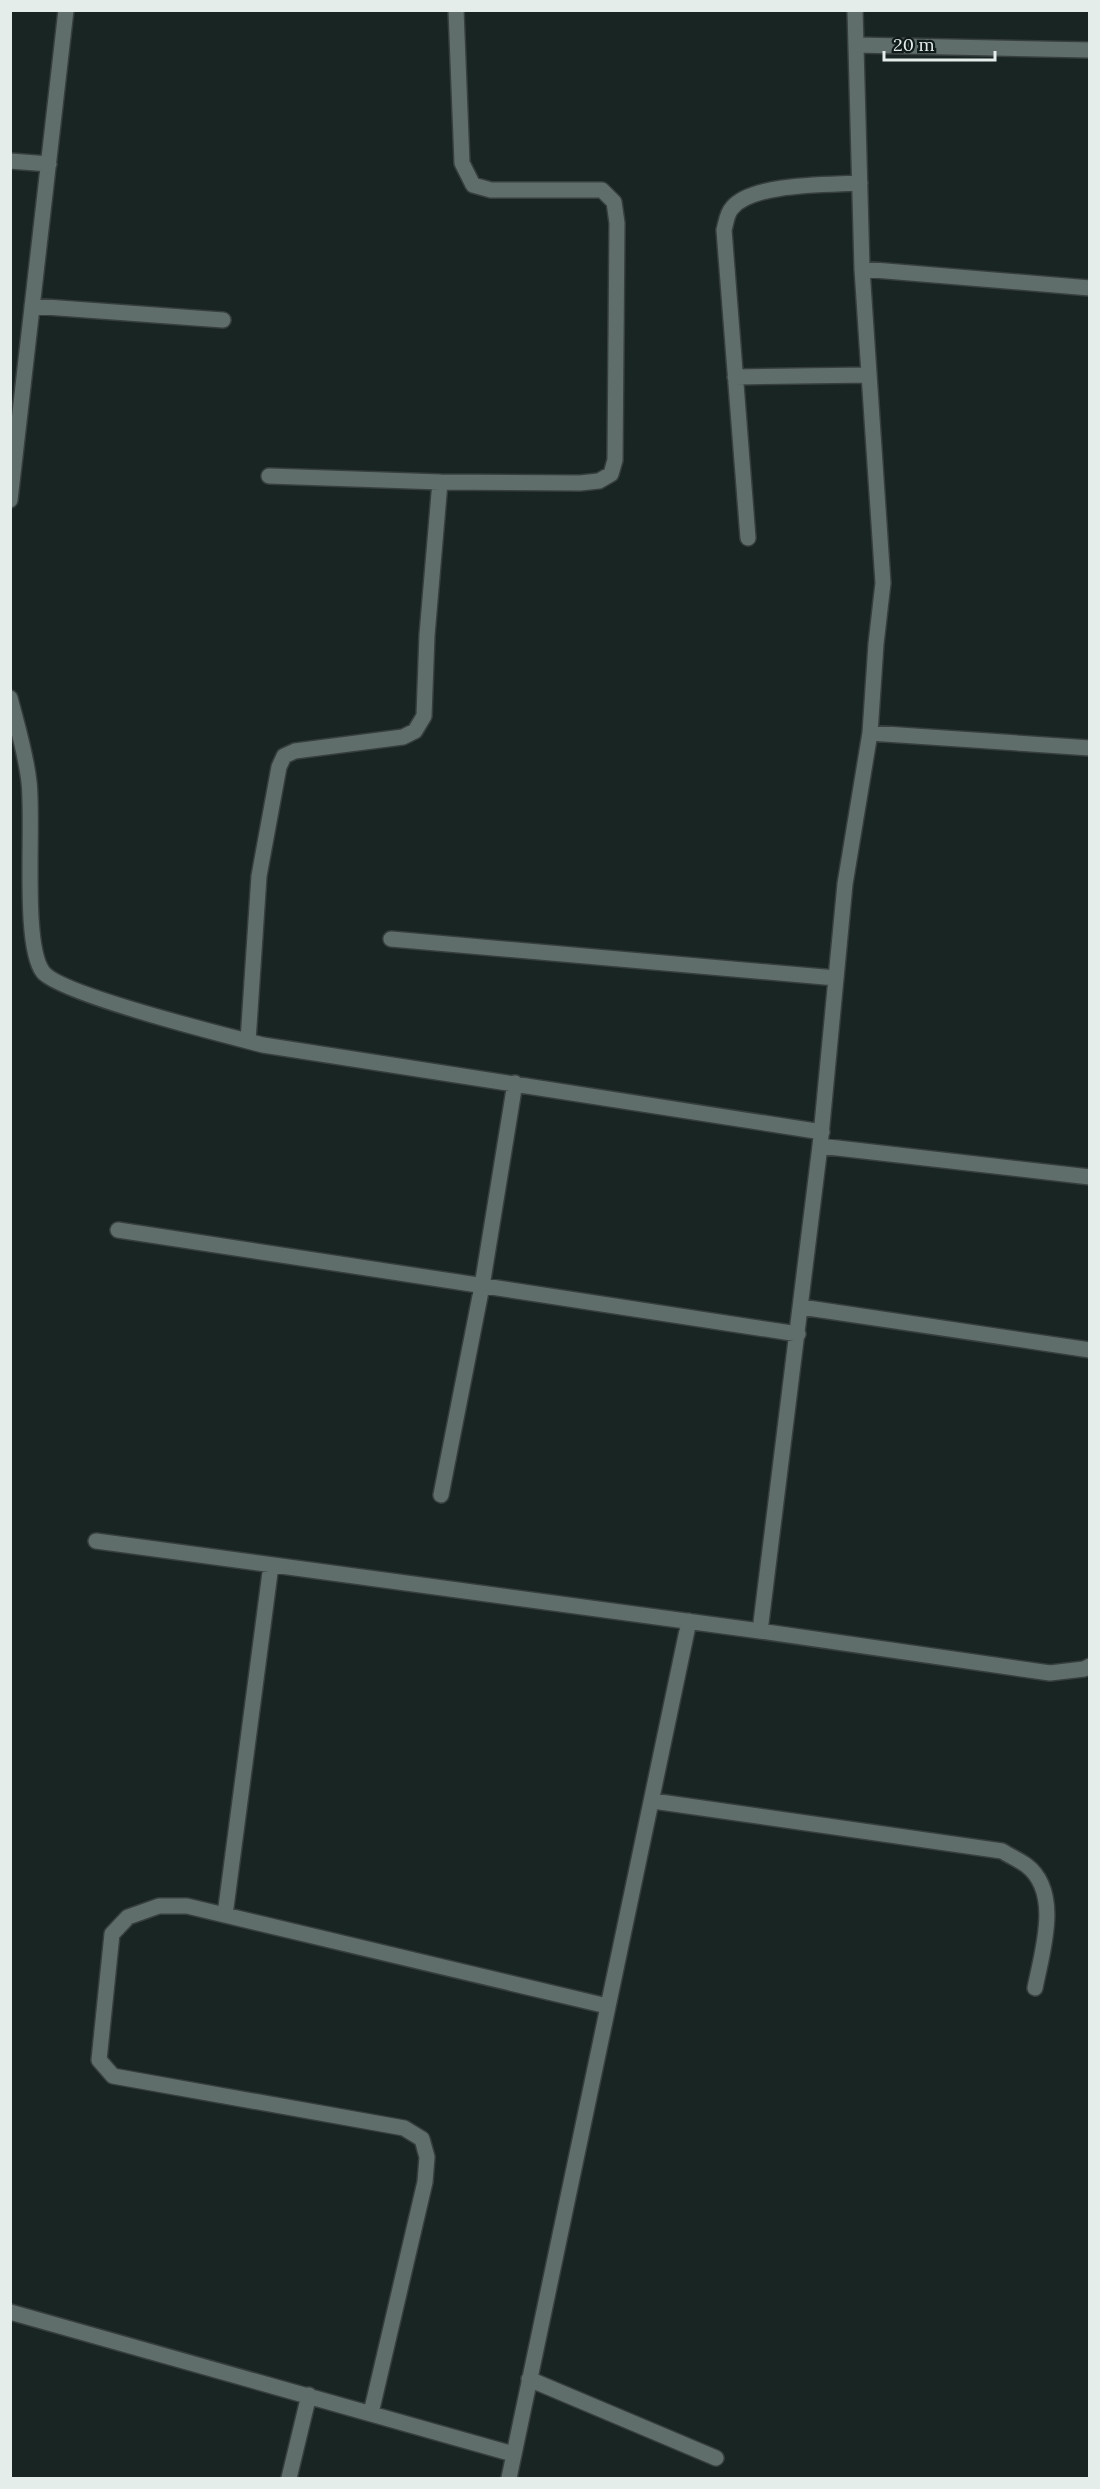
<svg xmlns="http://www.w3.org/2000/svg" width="1100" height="2489" viewBox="0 0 1100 2489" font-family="Lora,serif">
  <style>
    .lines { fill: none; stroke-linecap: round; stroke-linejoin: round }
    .minor-casing { stroke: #363f3d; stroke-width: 18 }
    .minor { stroke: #606e6b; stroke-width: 15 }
  </style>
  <rect width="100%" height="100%" fill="#192523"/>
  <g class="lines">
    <defs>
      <path id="minor" d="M 856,45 L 1090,50
        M 10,161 L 49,164
        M 862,269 L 1090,288
        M 32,306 L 223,320
        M 735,377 L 869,375
        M 269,476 L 440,482
        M 10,500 L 66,10
        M 748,538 L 724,230 C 726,223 727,213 732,208 C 752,183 828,185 860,183
        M 10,698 C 17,725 26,754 29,782 C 34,824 22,945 43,972 C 60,994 228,1036 263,1045 L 822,1132
        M 870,733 L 1090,748
        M 391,939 L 836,978
        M 248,1041 L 259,876 L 279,767 L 284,756 L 295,751 L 403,737 L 415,731 L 424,716 L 427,635 L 440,482 L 580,483 L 599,481 L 611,474 L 615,460 L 617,223 L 614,202 L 602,190 L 491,190 L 473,185 L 462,163 L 456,10
        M 820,1146 L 1090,1177
        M 118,1230 L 798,1334
        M 801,1307 L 1090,1350
        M 441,1495 L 482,1286 L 515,1083
        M 96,1541 L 760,1631 L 1050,1673 L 1084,1669 L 1090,1666
        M 760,1631 L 820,1146 L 845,884 L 870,733 L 876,644 L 883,583 L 862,269 L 855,10
        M 653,1801 L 1002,1851 C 1010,1856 1019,1860 1026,1865 C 1062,1892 1042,1952 1035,1988
        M 225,1915 L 271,1565
        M 10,2312 L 513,2454
        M 529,2379 L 716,2458
        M 371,2413 L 425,2182 L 427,2157 L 422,2139 L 404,2128 L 113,2076 L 99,2060 L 112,1934 L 128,1917 L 159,1906 L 187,1906 L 607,2006
        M 289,2478 L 309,2395
        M 509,2478 L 689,1621"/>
    </defs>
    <use href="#minor" class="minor-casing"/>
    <use href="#minor" class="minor"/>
  </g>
  <rect width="1100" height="2489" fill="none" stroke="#e5edeb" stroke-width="24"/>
  <path d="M884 51v9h111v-9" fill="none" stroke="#e5edeb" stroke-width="3"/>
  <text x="893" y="51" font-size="18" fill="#e5edeb" stroke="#101c19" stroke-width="4.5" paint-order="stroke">20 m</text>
</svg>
